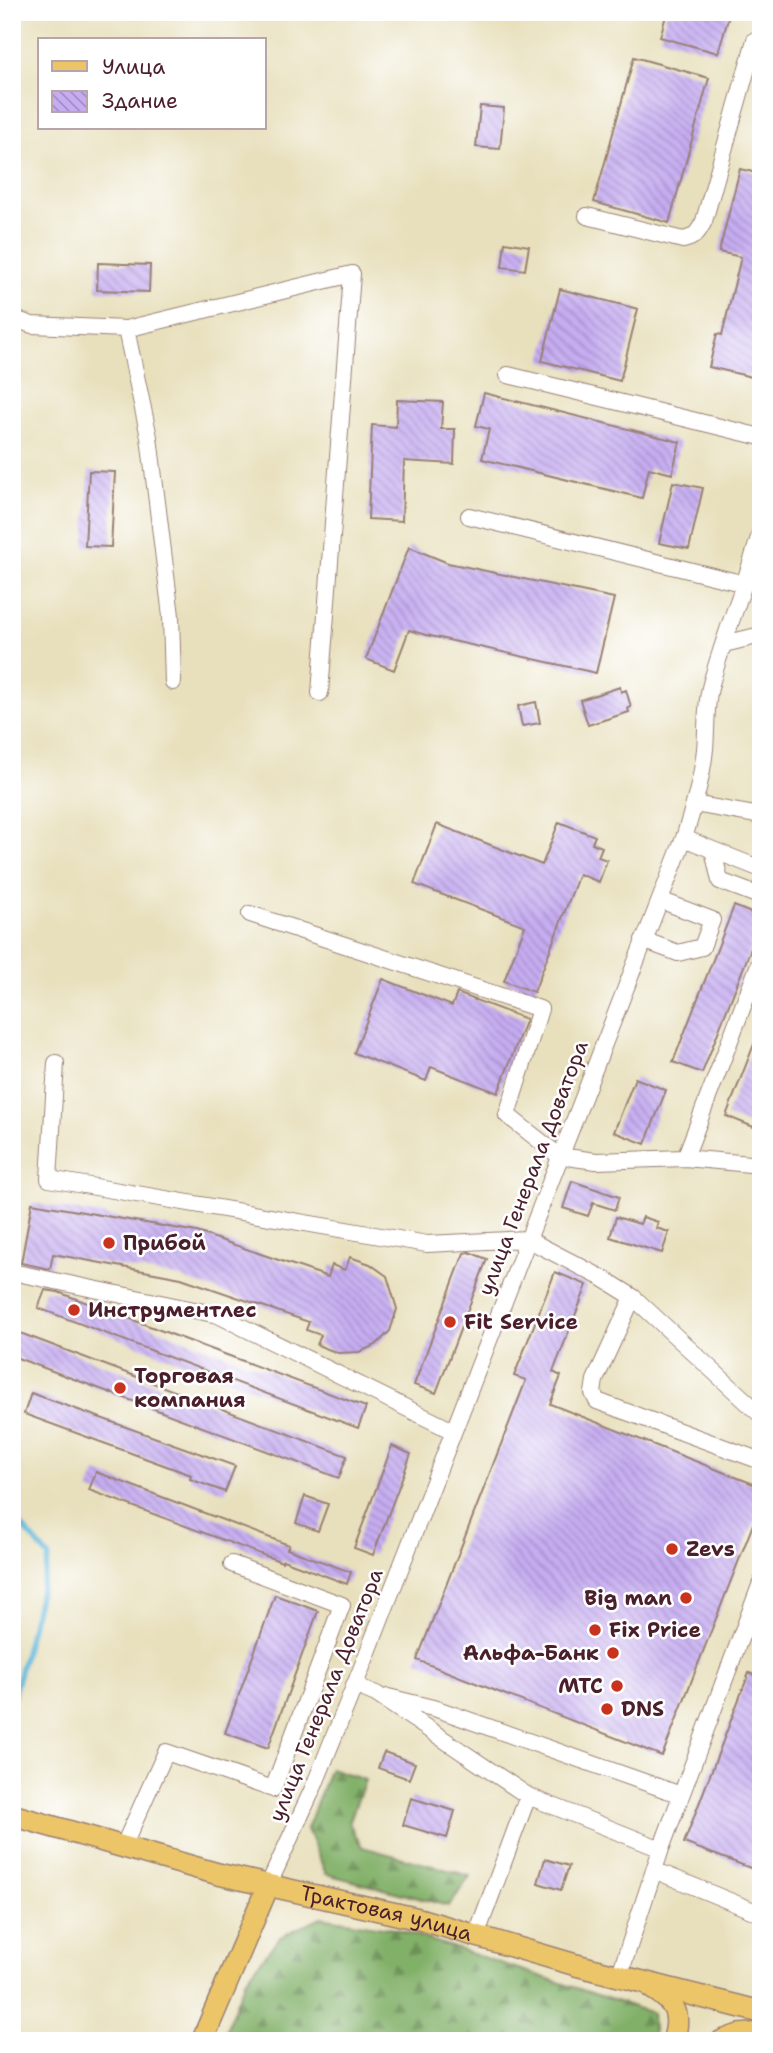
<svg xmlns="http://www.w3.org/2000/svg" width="773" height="2053" viewBox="0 0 773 2053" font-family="'Shantell Sans',sans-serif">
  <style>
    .forest { fill: url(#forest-firs); stroke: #66684a; stroke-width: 2 }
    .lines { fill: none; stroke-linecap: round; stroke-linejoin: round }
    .stream { stroke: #5eb8db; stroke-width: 5 }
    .building { fill: url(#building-back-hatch) }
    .minor-casing { stroke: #998074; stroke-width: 18 }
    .major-casing { stroke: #998074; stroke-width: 24 }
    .minor { stroke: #fff; stroke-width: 16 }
    .major { stroke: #edc569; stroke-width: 21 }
    .poi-dot { fill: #c8321e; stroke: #fff; stroke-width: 2.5 }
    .labels { text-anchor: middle; stroke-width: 5; stroke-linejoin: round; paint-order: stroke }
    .street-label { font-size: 21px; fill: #4a1f2b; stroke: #fff }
    .poi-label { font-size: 21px; font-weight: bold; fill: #4a1f2b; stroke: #fff; text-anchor: start }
  </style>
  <defs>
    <pattern id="forest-firs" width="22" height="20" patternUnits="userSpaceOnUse" patternTransform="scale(1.75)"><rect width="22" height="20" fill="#81b068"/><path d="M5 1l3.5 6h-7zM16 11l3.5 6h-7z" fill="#6c8f56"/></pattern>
    <pattern id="building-back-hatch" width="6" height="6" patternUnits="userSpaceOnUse" patternTransform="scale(1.75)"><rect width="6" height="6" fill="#c6adf2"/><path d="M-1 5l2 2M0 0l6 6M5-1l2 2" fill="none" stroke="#a38cc4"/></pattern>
  </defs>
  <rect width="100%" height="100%" fill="#fff"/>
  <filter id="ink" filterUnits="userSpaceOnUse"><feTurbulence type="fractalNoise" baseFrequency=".0143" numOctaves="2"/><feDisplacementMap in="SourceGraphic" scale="14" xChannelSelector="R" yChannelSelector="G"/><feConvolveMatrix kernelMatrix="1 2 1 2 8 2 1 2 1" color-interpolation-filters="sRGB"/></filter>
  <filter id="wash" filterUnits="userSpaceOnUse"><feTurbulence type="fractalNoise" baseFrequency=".00686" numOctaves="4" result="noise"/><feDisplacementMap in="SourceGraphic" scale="28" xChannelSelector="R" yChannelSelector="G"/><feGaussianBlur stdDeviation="1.57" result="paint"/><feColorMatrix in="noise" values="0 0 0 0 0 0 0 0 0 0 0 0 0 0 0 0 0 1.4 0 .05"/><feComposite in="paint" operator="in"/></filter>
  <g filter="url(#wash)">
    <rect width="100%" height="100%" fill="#e8e0bd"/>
    <path class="forest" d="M 330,1768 L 365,1780 L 349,1823 L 362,1847 L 470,1876 L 449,1906 L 326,1874 L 307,1829 Z
      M 321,1917 L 400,1930 L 652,2013 L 653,2034 L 648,2041 L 222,2041 L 245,1980 L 280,1937 Z"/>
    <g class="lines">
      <path class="stream" d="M 12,1515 L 49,1557 L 12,1703"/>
    </g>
    <g id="blocks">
      <path class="building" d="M 667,12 L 715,12 L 729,16 L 718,53 L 660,37 Z
        M 634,57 L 709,78 L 669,223 L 594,202 Z
        M 480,106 L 504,108 L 500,149 L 476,147 Z
        M 740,169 L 761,174 L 761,339 L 752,377 L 709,367 L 717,334 L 722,335 L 741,257 L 719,252 Z
        M 505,242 L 529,246 L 525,270 L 502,267 Z
        M 98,263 L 150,265 L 149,292 L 97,290 Z
        M 560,289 L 638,309 L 620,381 L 542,361 Z
        M 484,393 L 680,442 L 672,474 L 649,468 L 642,498 L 482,459 L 489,429 L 476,426 Z
        M 397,400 L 443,402 L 441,429 L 455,429 L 454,464 L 404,461 L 402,521 L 368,519 L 372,425 L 396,427 Z
        M 89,471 L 115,472 L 111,547 L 85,546 Z
        M 673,482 L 703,488 L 689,549 L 659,543 Z
        M 409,547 L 448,563 L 614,598 L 596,673 L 426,635 L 409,630 L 394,670 L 366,659 Z
        M 620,687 L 621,692 L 626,690 L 631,707 L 628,708 L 629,712 L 588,725 L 580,700 Z
        M 536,702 L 540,723 L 522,726 L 518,706 Z
        M 559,822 L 595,836 L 592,843 L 602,847 L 598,857 L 607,860 L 599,882 L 579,874 L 534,992 L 504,981 L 525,926 L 414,884 L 437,824 L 542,865 Z
        M 734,906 L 761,917 L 761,923 L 702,1073 L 673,1062 Z
        M 383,979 L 452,1006 L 457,993 L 526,1019 L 498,1093 L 431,1067 L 426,1081 L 354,1053 Z
        M 760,1029 L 761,1029 L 761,1130 L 726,1116 Z
        M 635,1078 L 666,1090 L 645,1144 L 614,1132 Z
        M 572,1181 L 619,1197 L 615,1210 L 593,1203 L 588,1216 L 563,1208 Z
        M 32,1203 L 197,1232 L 328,1277 L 332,1265 L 345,1270 L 350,1257 L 370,1264 L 387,1276 L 397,1309 L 390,1331 L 376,1345 L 359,1352 L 338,1353 L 317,1345 L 321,1335 L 306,1330 L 309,1322 L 181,1278 L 53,1254 L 50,1269 L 21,1263 Z
        M 616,1217 L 640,1224 L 643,1217 L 658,1222 L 656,1228 L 669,1232 L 662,1253 L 610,1237 Z
        M 469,1252 L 487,1259 L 436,1393 L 414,1385 L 464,1253 Z
        M 555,1272 L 587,1285 L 553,1372 L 561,1376 L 550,1404 L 761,1487 L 761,1504 L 662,1756 L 417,1660 L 526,1380 L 514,1376 Z
        M 45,1290 L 58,1292 L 366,1407 L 358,1428 L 38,1308 Z
        M 12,1330 L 347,1456 L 339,1478 L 12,1356 Z
        M 31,1393 L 235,1466 L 225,1492 L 190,1479 L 191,1475 L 24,1414 Z
        M 392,1446 L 411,1454 L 373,1555 L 354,1548 Z
        M 96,1472 L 289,1545 L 287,1549 L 351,1572 L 347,1584 L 283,1560 L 282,1562 L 89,1490 Z
        M 305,1496 L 328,1504 L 318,1531 L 296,1523 Z
        M 275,1595 L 318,1611 L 268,1748 L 225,1733 Z
        M 749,1673 L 761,1677 L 761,1872 L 684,1843 Z
        M 384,1752 L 415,1763 L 409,1779 L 378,1768 Z
        M 411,1798 L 455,1811 L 447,1838 L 403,1825 Z
        M 545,1859 L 569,1866 L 561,1890 L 538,1883 Z"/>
    </g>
  </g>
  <g filter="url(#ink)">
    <use href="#blocks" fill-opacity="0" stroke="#998074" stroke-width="2"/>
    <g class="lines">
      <defs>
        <path id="minor" d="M 587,216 L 683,240 C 695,238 699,231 704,221 L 755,40 L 761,37
          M 12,318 L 32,325 L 126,329 L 352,274 L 320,693
          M 126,329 L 149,437 L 171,616 L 173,682
          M 508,375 L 761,437
          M 469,516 L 745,584
          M 724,644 L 761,635
          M 694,804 L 761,816
          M 684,838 L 713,850 L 720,881 L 757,895 L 761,886
          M 713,850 L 761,869
          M 250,914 L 540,1009 L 507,1115 L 559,1156 L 596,1161 L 685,1158 L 761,1165
          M 643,940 L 678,953 L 702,947 L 712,920 L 660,900
          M 56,1063 L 49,1179 L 427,1244 L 527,1239 L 604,1279 L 633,1297 L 761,1415
          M 685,1158 L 761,959
          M 12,1272 L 218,1315 L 453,1431
          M 633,1297 L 595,1380 L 593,1393 L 597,1401 L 761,1461
          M 354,1685 L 376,1694 L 528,1796 L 661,1849
          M 388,1697 L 437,1709 L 681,1795
          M 123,1847 L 166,1752 L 273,1789 L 342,1605 L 232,1564
          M 654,1870 L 761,1914
          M 268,1886 L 314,1786 L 366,1657 L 684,838 C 693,809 702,779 705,749 C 707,727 705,705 711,684 C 725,632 747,582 761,530
          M 476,1936 L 528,1796
          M 619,1977 L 661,1849 L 761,1583"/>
        <g id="major">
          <path id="s1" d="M 12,1815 L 218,1874 L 419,1919 L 576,1965 L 761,2012"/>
          <path d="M 652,1988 C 675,2002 682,2014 673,2041"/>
          <path d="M 202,2041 L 268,1886"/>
          <path d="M 722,2041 L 739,2035 L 761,2033"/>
        </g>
      </defs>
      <use href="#minor" class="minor-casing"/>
      <use href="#major" class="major-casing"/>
      <use href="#minor" class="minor"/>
      <use href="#major" class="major"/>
    </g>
  </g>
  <g class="poi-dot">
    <circle cx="109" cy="1243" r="7"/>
    <circle cx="74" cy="1310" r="7"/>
    <circle cx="450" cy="1322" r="7"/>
    <circle cx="120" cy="1388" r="7"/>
    <circle cx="672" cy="1549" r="7"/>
    <circle cx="686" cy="1598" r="7"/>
    <circle cx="595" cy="1630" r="7"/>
    <circle cx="613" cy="1653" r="7"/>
    <circle cx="617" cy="1686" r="7"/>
    <circle cx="607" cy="1709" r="7"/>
  </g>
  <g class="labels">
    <g class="street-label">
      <text transform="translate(533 1168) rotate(-69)" y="7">улица Генерала Доватора</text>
      <text transform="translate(326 1695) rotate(-68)" y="7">улица Генерала Доватора</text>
      <text dy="7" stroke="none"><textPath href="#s1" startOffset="387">Трактовая улица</textPath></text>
    </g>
    <g class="poi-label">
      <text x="123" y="1250">Прибой</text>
      <text x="88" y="1317">Инструментлес</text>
      <text x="464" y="1329">Fit Service</text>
      <text x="134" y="1383">Торговая<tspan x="134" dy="24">компания</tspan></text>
      <text x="686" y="1556">Zevs</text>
      <text x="672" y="1605" text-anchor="end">Big man</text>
      <text x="609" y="1637">Fix Price</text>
      <text x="599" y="1660" text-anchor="end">Альфа-Банк</text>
      <text x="603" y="1693" text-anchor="end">МТС</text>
      <text x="621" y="1716">DNS</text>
    </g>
  </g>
  <rect width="773" height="2053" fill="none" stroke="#fff" stroke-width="42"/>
  <rect x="38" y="38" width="228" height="91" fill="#ffffff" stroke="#b7a5aa" stroke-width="2"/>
  <rect x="52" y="61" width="35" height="10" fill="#edc569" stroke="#b7a5aa" stroke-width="2"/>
  <text x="102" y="74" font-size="21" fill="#4a1f2b">Улица</text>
  <rect x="52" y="91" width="35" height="21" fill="url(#building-back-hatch)" stroke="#b7a5aa" stroke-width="2"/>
  <text x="102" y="108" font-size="21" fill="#4a1f2b">Здание</text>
</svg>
